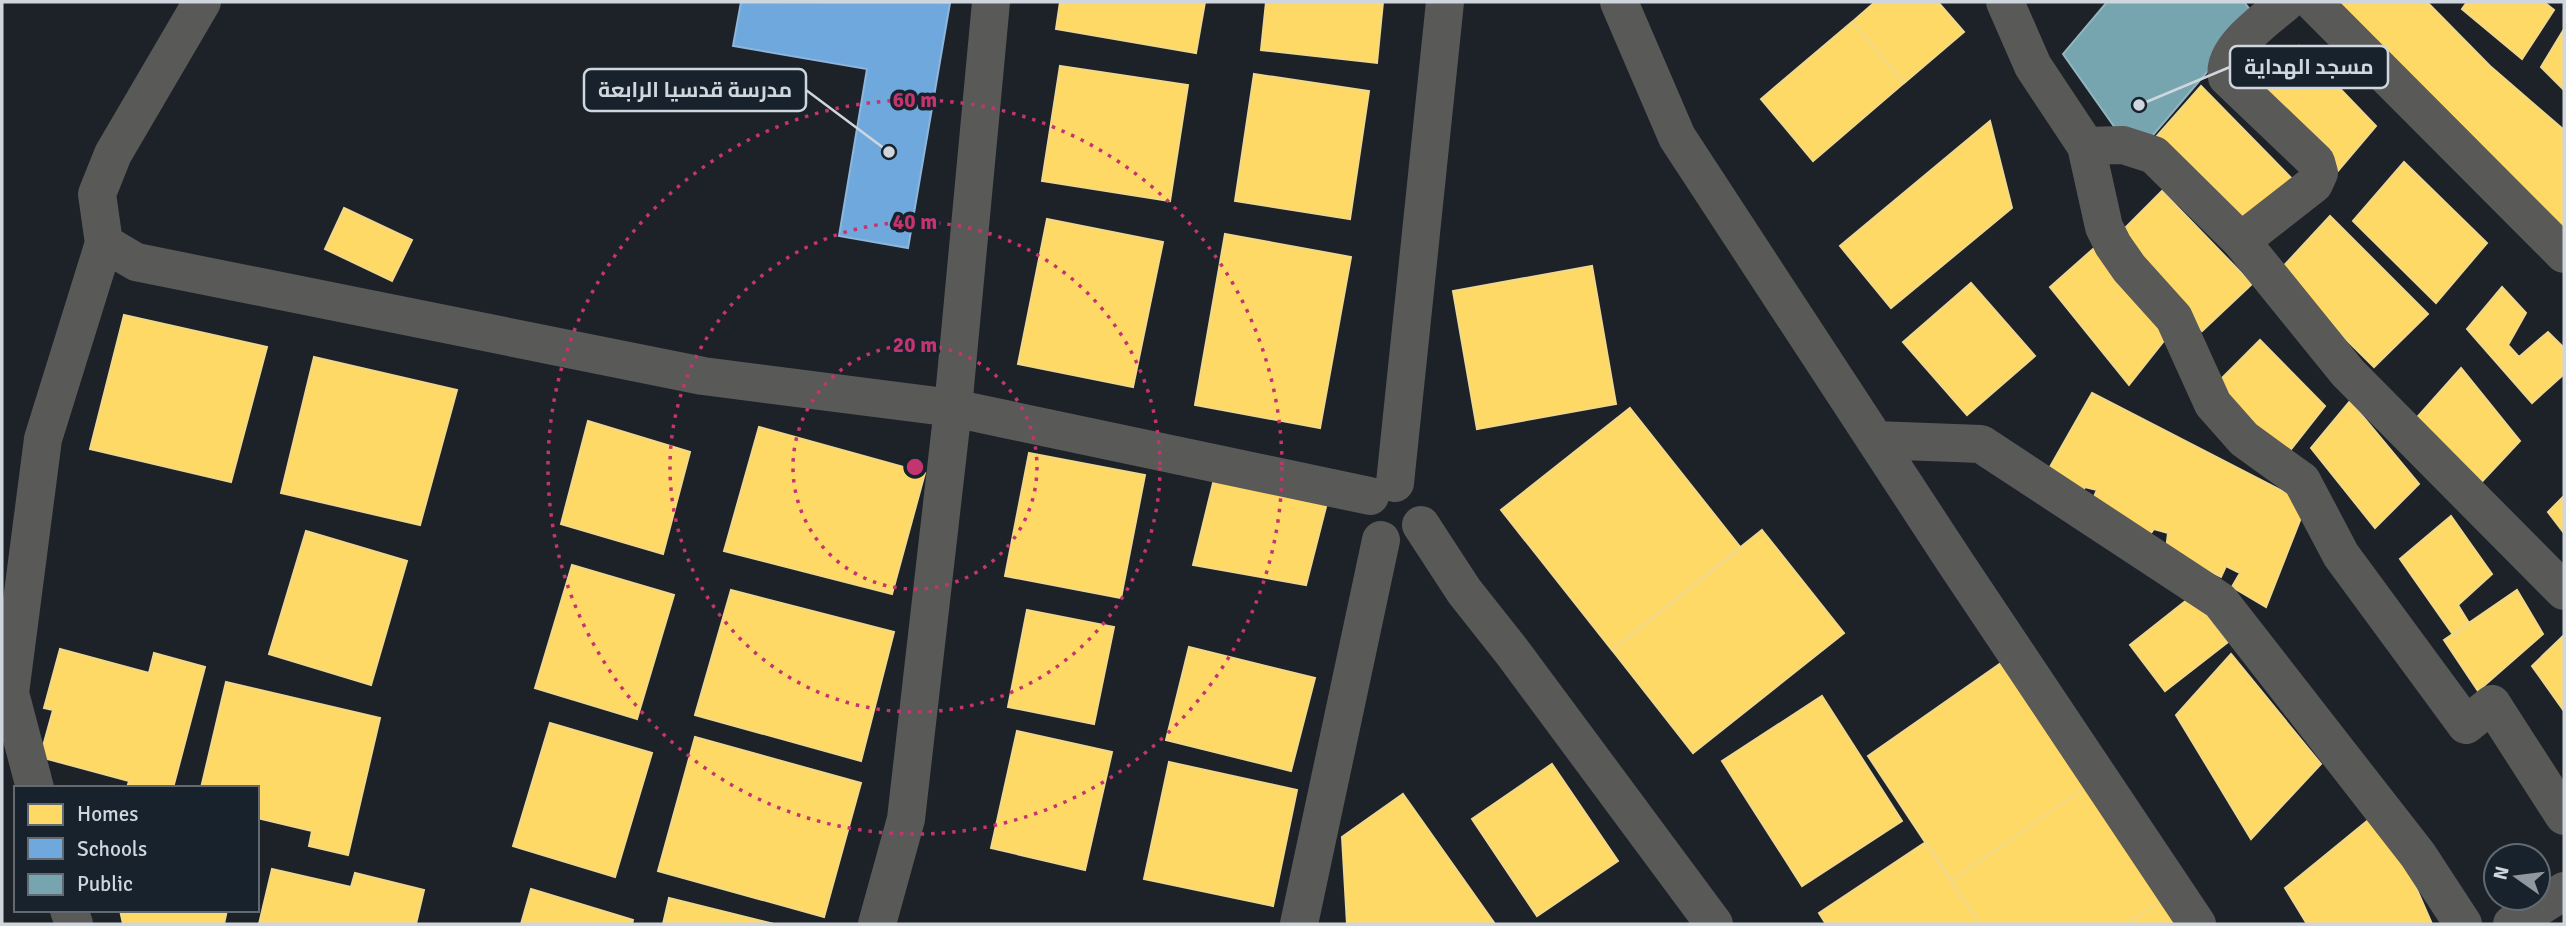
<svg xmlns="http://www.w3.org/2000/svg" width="2566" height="926" viewBox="0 0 2566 926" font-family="Signika,Cairo,sans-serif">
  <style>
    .homes { fill: #ffd966; stroke: #f1d88a; stroke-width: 2 }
    .schools { fill: #6fa8dc; stroke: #8cb6dc; stroke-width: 2 }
    .public { fill: #76a5af; stroke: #91b4bd; stroke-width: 2 }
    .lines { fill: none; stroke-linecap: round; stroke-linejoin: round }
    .minor { stroke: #595958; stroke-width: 38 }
    .ring { fill: none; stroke: #c4346e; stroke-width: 3.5; stroke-dasharray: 3.5 7 }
    .centre { fill: #c4346e; stroke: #18222c; stroke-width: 3.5 }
    .ring-label { font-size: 21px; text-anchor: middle; font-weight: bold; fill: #c4346e; stroke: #18222c; stroke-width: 7; stroke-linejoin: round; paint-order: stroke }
    .leader { fill: none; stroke: #cfd6dd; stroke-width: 2.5 }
    .callout-dot { fill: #cfd6dd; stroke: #18222c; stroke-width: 2.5 }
    .callout { fill: #18222c; stroke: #cfd6dd; stroke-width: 2.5 }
    .callout-label { font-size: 21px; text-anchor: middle; font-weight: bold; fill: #cfd6dd }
  </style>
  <rect width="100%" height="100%" fill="#1c2228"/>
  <path class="homes" d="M 1060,2 L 1205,2 L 1196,53 L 1056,29 Z
    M 1266,2 L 1383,2 L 1377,63 L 1261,50 Z
    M 1875,2 L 1938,2 L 1964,32 L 1904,83 L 1852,22 Z
    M 2331,2 L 2427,2 L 2490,66 L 2564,130 L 2564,228 Z
    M 2467,2 L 2544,2 L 2554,10 L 2522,59 L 2462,9 Z
    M 1852,22 L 1904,83 L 1813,161 L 1761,99 Z
    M 2564,29 L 2564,90 L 2541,67 Z
    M 2299,46 L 2376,126 L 2326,185 L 2251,109 Z
    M 1060,66 L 1188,85 L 1170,201 L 1042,181 Z
    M 1254,74 L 1369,91 L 1350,219 L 1235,201 Z
    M 2201,86 L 2299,186 L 2250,236 L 2156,137 Z
    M 1990,121 L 2012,208 L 1891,308 L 1840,246 Z
    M 2404,162 L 2487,243 L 2436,303 L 2353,221 Z
    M 2162,191 L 2252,284 L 2202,331 L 2115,238 Z
    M 344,208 L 412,240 L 392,281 L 325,249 Z
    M 2330,216 L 2428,314 L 2374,367 L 2278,272 Z
    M 1047,219 L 1163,242 L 1133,387 L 1018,364 Z
    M 1225,234 L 1351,257 L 1320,428 L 1195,405 Z
    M 2101,242 L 2167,337 L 2129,385 L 2050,287 Z
    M 1592,266 L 1616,404 L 1477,429 L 1453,291 Z
    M 1971,283 L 2035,356 L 1967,415 L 1903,342 Z
    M 2502,287 L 2526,313 L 2508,345 L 2519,357 L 2548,332 L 2564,348 L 2564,374 L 2532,403 L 2467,329 Z
    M 124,315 L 267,347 L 231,482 L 90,449 Z
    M 2260,340 L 2325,406 L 2285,457 L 2216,384 Z
    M 314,357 L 457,390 L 420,525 L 281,493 Z
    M 2461,368 L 2520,441 L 2475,489 L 2412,423 Z
    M 2092,393 L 2296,498 L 2308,500 L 2266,607 L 2232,587 L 2240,573 L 2226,566 L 2221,577 L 2166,550 L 2168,533 L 2154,529 L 2145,541 L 2087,512 L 2097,490 L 2085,487 L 2076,505 L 2038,488 Z
    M 2350,401 L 2419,484 L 2375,528 L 2311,448 Z
    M 1630,408 L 1741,548 L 1612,650 L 1501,510 Z
    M 588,421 L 690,452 L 663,554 L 561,524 Z
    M 759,427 L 925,473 L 892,594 L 724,551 Z
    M 1029,453 L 1145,475 L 1121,598 L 1005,576 Z
    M 1215,475 L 1327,503 L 1306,585 L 1193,565 Z
    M 2564,496 L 2564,533 L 2548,512 Z
    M 2451,516 L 2492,574 L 2458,605 L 2469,623 L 2454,636 L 2400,559 Z
    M 1762,530 L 1844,633 L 1693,753 L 1612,650 Z
    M 306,531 L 407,561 L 371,685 L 269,654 Z
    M 572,565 L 674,595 L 637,719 L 535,688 Z
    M 731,590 L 894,632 L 861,761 L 695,715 Z
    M 2517,590 L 2543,634 L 2478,691 L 2444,640 Z
    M 2192,596 L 2228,642 L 2165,691 L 2130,645 Z
    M 1027,610 L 1114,627 L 1094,724 L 1008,707 Z
    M 2564,635 L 2564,711 L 2532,666 Z
    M 1189,647 L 1315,678 L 1291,771 L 1166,740 Z
    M 60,649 L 149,673 L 154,653 L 205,667 L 173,788 L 127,788 L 129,781 L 40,757 L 53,710 L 44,708 Z
    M 2231,654 L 2321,764 L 2251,839 L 2176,715 Z
    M 2004,661 L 2086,787 L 1951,881 L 1868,756 Z
    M 226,682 L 380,718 L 348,855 L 309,846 L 312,831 L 257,818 L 257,788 L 201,788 Z
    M 1822,696 L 1902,821 L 1802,886 L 1722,761 Z
    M 550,723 L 652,753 L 615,877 L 513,846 Z
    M 1017,731 L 1112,752 L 1085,870 L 991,848 Z
    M 695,737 L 861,783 L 824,917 L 658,871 Z
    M 1169,762 L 1297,790 L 1273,906 L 1144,879 Z
    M 1552,764 L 1618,861 L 1537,916 L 1472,819 Z
    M 2086,787 L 2164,898 L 2127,924 L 1980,924 L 1951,881 Z
    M 1403,794 L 1495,924 L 1347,924 L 1342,837 Z
    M 2372,817 L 2411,876 L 2432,924 L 2307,924 L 2285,888 Z
    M 1926,842 L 1980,924 L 1826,924 L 1819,913 Z
    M 272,869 L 351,887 L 355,873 L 424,890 L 416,924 L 259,924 Z
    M 531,889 L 633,920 L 632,924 L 521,924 Z
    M 669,898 L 774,924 L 663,924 Z
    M 2164,898 L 2181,924 L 2127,924 Z
    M 120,910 L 227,910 L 224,924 L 123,924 Z"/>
  <path class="schools" d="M 741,2 L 950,3 L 908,248 L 839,236 L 867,69 L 733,46 Z"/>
  <path class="public" d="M 2107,2 L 2244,2 L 2255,16 L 2135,156 L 2063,54 Z"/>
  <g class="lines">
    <path class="minor" d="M 202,2 L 113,154 L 97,194 L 104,243 L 136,262 L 703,376 L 953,408 L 1370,496
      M 1619,2 L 1677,137 L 1955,562 L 2197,924
      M 2005,2 L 2033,66 L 2086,146 L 2123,145 L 2154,155 L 2241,241 L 2348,373 L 2564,591
      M 2313,2 L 2564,254
      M 2086,146 L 2104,227 L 2113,245 L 2129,268 L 2174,318 L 2213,404 L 2244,439 L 2302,481 L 2341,555 L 2466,725 L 2492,704 L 2564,816
      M 2241,241 L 2314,184 L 2319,173 L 2316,162 L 2227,77 C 2221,49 2267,19 2286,2
      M 1875,440 L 1981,444 L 2220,601 L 2418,855 L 2463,924
      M 1395,483 L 1445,2
      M 1421,525 L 1464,591 L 1513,653 L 1714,924
      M 35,788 L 10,693 L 43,439 L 104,243
      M 69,910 L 74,924
      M 877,924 L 906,819 L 953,408 L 991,2
      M 1299,924 L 1381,540
      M 2512,924 L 2564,891"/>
  </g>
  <g class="ring">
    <circle cx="915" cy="467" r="122"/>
    <circle cx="915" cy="467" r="245"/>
    <circle cx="915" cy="467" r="367"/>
  </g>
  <circle cx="915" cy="467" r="10" class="centre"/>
  <g class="ring-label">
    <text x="915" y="107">60 m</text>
    <text x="915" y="229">40 m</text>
    <text x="915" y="352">20 m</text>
  </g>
  <path class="leader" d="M2139 105L2230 67M889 152L806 90"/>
  <g class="callout-dot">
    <circle cx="2139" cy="105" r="7"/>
    <circle cx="889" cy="152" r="7"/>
  </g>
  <g class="callout">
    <rect x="2230" y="46" width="158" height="42" rx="7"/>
    <rect x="584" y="69" width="222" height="42" rx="7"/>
  </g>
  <g class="callout-label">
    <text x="2309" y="74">مسجد الهداية</text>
    <text x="695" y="97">مدرسة قدسيا الرابعة</text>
  </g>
  <rect width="2566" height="926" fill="none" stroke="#cfd6dd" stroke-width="7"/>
  <rect x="14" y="786" width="245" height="126" fill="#18222c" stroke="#616a73" stroke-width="2"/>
  <rect x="28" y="804" width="35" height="21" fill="#ffd966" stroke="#616a73" stroke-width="2"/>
  <text x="77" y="821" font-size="21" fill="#cfd6dd">Homes</text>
  <rect x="28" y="838" width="35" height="21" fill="#6fa8dc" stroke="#616a73" stroke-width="2"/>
  <text x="77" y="856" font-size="21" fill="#cfd6dd">Schools</text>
  <rect x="28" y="874" width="35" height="21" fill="#76a5af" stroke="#616a73" stroke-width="2"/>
  <text x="77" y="891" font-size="21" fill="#cfd6dd">Public</text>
  <g transform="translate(2517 877) rotate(284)"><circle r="33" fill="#18222c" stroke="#616a73" stroke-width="2"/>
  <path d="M0-5L12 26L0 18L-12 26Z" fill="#90979e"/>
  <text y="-10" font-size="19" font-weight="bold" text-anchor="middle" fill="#cfd6dd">N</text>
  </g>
</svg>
